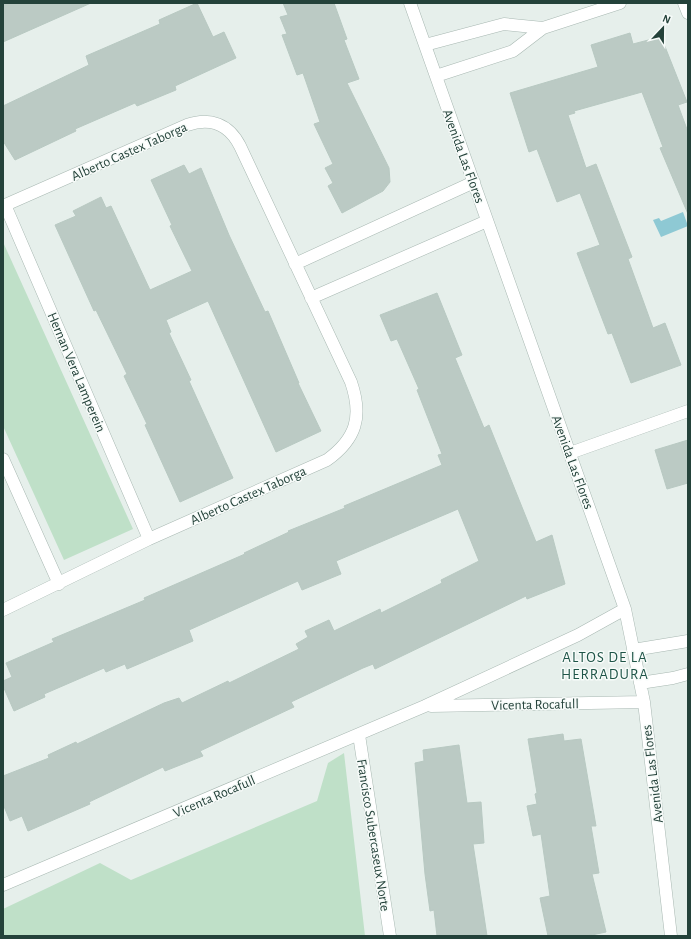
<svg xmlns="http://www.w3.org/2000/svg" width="691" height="939" viewBox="0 0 691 939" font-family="'Alegreya Sans',sans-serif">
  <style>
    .green { fill: #bfe0c8 }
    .water { fill: #8ec9d4 }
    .building { fill: #bbcac4; stroke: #b8c9c2 }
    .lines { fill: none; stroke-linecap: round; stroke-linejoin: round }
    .minor-casing { stroke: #a8b8b2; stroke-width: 13 }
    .minor { stroke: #fff; stroke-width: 12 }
    .labels { text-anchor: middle; stroke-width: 3; stroke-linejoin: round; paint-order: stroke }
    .street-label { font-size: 14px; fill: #24423a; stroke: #f7fbf9 }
    .neighbourhood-label { font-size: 15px; letter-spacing: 1px; fill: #1f5548; stroke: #f7fbf9 }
  </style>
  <rect width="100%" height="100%" fill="#e6efeb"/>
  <path class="green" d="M 3,242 L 133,529 L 64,560 L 3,426 Z
    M 344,753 L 365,936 L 3,936 L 3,909 L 100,863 L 131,880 L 317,801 L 328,763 Z"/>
  <path class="water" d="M 683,212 L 688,226 L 661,237 L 653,220 L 659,218 L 661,221 Z"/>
  <path class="building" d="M 3,3 L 91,3 L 3,42 Z
    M 197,3 L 213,37 L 224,32 L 236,58 L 175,86 L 176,90 L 137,106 L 135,103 L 75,129 L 76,131 L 15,160 L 3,141 L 3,106 L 89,65 L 86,56 L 160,24 L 159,20 Z
    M 283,3 L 334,3 L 347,39 L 344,40 L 359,79 L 347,83 L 389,168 L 390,182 L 383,191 L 342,213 L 328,186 L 333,183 L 325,168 L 333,164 L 314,124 L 320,122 L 303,73 L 297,75 L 282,35 L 287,34 L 280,17 L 288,15 Z
    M 630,33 L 633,44 L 656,38 L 657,40 L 662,39 L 687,102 L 678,105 L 688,132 L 688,214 L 660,148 L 663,147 L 642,92 L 574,111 L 575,113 L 568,115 L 586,168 L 596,164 L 632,257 L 628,259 L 653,328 L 665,323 L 681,365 L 631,383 L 612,333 L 608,334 L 577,253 L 600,245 L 580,193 L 557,202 L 537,149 L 529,152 L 510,93 L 598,67 L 591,45 Z
    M 184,165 L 189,174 L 201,168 L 229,235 L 265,312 L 268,311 L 299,383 L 298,383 L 321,431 L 276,452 L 208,301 L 166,320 L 171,332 L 169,333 L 191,380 L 189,381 L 233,478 L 180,502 L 145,425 L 147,424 L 124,376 L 127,374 L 96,310 L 94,311 L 55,225 L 76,216 L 73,211 L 101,197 L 106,208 L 111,206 L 150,290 L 192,271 L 170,226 L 172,225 L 151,180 Z
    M 437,293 L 462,355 L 455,358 L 484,428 L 489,425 L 536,542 L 552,535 L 565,584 L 527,599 L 526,596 L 375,669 L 373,664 L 363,668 L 291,702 L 294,707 L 200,751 L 203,756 L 165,771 L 163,767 L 89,802 L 90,804 L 28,831 L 22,816 L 10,821 L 3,804 L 3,776 L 49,758 L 48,755 L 76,742 L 77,744 L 164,703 L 179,698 L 182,703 L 228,681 L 229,683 L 299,649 L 296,644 L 308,637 L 305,631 L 329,620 L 334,631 L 380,609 L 381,613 L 442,583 L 441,580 L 479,561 L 458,509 L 336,561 L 341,574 L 302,590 L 298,581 L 189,630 L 193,641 L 127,669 L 125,664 L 106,672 L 104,668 L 44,694 L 45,697 L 14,711 L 3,686 L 3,681 L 12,677 L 6,663 L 54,642 L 52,639 L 145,600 L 144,598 L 245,554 L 244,553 L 289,532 L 288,531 L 345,508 L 344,506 L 442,465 L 438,455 L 442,454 L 417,390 L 419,389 L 397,339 L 391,341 L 380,315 Z
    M 688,440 L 688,483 L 667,489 L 655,450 Z
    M 563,734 L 564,741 L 581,739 L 596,826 L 591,826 L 599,873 L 592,874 L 606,932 L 587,936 L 548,936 L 540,898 L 550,896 L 541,834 L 533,836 L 527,806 L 537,804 L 535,794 L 537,793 L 528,739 Z
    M 459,745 L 467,803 L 481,802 L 484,843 L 473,844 L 487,936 L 437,936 L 434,910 L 430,911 L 425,874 L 415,763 L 424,761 L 423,750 Z"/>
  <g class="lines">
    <defs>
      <path id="minor" d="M 410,3 L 625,609 L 644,702 L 671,936
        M 684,3 L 688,13
        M 425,45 L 504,24 L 543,28
        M 436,76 L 513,51 L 543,28 L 620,3
        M 5,205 L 149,539
        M 3,206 L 187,125 C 210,117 229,124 240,146 L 351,382 C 363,417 356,439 327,460 L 149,539 L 3,610
        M 295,264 L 474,182
        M 311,298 L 487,221
        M 570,453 L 688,411
        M 3,459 L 59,584
        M 633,650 L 688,641
        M 640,683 L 673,678 L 688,674
        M 431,706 L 644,702
        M 359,735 L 390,936
        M 3,885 L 425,706 L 578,635 L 625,609"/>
    </defs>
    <use href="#minor" class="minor-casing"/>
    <use href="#minor" class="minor"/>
  </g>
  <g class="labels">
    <g class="street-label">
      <text transform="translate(129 151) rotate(-24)" y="5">Alberto Castex Taborga</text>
      <text transform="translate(464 156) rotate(70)" y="5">Avenida Las Flores</text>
      <text transform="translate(77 372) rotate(67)" y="5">Hernan Vera Lamperein</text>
      <text transform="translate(573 462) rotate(70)" y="5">Avenida Las Flores</text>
      <text transform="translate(248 495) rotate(-24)" y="5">Alberto Castex Taborga</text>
      <text transform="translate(535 704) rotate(-1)" y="5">Vicenta Rocafull</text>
      <text transform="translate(652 774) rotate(-97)" y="5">Avenida Las Flores</text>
      <text transform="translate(214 796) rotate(-23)" y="5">Vicenta Rocafull</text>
      <text transform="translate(374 835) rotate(81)" y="5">Francisco Subercaseux Norte</text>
    </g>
    <g class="neighbourhood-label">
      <text x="605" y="662">ALTOS DE LA<tspan x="605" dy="17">HERRADURA</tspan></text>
    </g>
  </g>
  <rect width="691" height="939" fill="none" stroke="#24423a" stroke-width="8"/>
  <g transform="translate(663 28) rotate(22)" stroke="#f7fbf9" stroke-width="3" paint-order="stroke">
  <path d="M0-3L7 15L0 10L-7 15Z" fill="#24423a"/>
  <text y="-6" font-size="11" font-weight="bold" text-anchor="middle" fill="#24423a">N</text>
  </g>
</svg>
